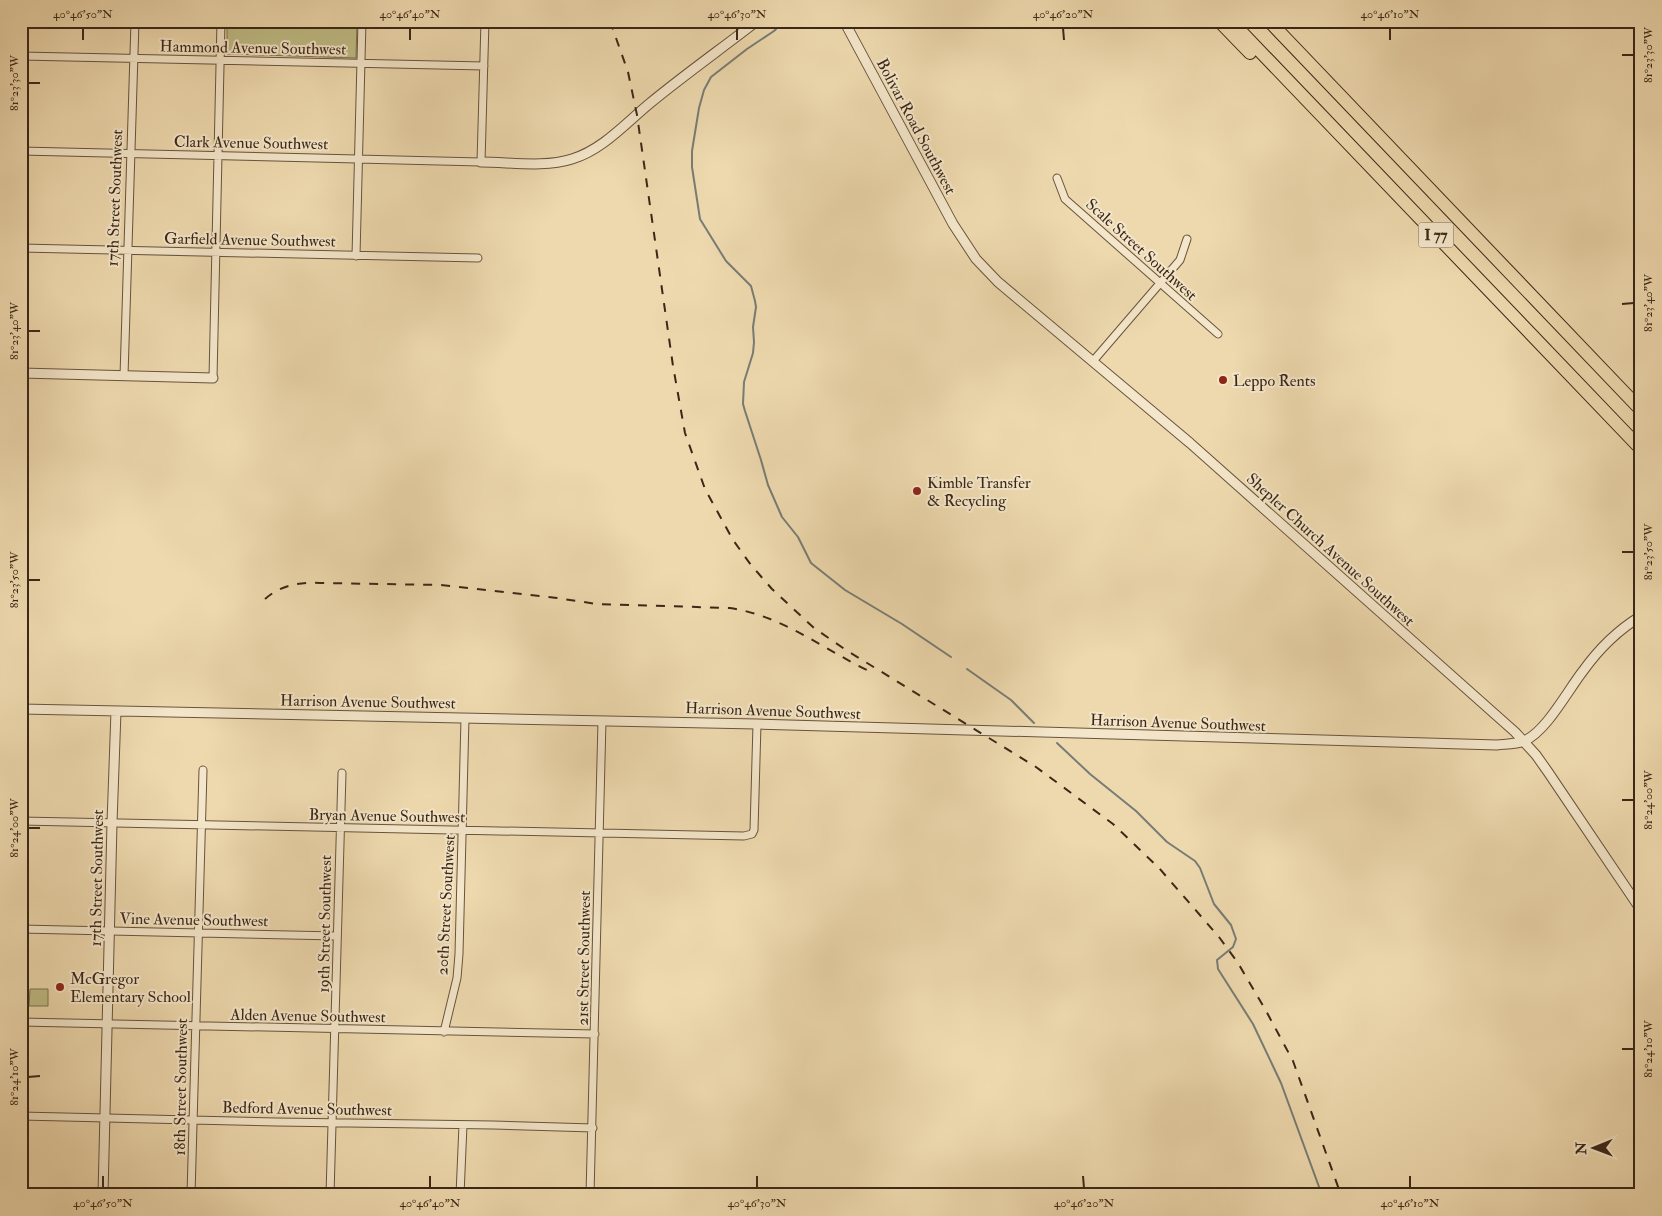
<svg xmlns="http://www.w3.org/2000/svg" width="1662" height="1216" viewBox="0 0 1662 1216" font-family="'IM FELL Double Pica',serif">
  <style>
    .green { fill: #bfbd86; stroke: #7d724e }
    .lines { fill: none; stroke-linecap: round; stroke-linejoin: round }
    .stream { stroke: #777d76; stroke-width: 2 }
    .minor-casing { stroke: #68543d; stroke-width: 9 }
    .tertiary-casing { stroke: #68543d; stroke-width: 11 }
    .motorway-casing { stroke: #3b2717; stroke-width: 14 }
    .minor { stroke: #f4e6ca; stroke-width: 7 }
    .tertiary { stroke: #f4e6ca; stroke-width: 9 }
    .motorway { stroke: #eed9ae; stroke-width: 12 }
    .rail { stroke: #3b2717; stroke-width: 2; stroke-dasharray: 9 9; stroke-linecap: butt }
    .ticks { fill: none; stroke: #3b2717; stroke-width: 2 }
    .poi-dot { fill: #8f2418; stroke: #f4e6ca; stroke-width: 2 }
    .labels { text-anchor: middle; stroke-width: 4; stroke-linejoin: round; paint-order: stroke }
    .shield { fill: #f4e6ca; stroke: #72604d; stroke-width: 1 }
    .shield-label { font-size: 15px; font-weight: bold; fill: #3b2717 }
    .street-label { font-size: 16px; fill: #3b2717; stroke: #f4e6ca }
    .poi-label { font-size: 16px; fill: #3b2717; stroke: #f4e6ca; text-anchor: start }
    .neatline { fill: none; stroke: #3b2717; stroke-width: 2 }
    .ticks-label { font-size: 12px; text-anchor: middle; fill: #3b2717 }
  </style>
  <rect width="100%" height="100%" fill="#eed9ae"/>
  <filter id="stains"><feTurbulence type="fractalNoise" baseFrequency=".004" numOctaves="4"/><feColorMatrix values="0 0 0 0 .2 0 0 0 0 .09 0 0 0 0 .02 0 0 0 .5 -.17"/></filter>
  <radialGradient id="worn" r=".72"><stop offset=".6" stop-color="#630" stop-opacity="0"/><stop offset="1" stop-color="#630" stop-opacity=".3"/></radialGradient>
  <path class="green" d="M 227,21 L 357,21 L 356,58 L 227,54 Z
    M 30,989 L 48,989 L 48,1006 L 29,1006 Z"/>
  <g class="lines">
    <path class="stream" d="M 784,21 L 774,31 L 747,49 L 711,77 L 704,90 L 699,108 L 692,151 L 692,167 L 700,219 L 726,261 L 751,286 L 755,301 L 756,307 L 753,327 L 754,342 L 753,353 L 744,382 L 743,404 L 745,411 L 761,460 L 768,485 L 782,517 L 798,537 L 811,563 L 845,590 L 902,624 L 951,657
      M 967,669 L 1011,700 L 1034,723
      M 1057,743 L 1090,774 L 1136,811 L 1167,842 L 1195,861 L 1200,868 L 1214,904 L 1231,925 L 1236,939 L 1233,947 L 1217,960 L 1218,969 L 1253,1024 L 1281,1083 L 1322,1195"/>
    <defs>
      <path id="minor" d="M 21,56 L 484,66
        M 21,151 L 481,162 L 485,21
        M 1057,178 L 1065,199 L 1218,334
        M 21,248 L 478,258
        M 356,256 L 362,21
        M 1094,360 L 1180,260 L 1187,239
        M 124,376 L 135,21
        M 213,378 L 221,21
        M 21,821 L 744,836 L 752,834 L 754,830 L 757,724
        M 21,929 L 337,936
        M 21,1022 L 595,1034
        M 444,1032 L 457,978 L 459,954 L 465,718
        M 21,1116 L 276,1122 L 493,1125 L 593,1128
        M 191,1195 L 203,770
        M 330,1195 L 342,773
        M 460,1195 L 463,1125
        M 590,1195 L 602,721"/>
      <path id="tertiary" d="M 844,21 L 953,224 L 976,259 L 998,282 L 1190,443 L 1515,732 L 1536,755 L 1548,772 L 1641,910
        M 481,162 C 510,162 544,168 572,159 C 602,150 625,124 649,104 C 684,75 721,49 757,21
        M 21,373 L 213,378
        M 21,709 L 757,724 L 1497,745 C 1506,744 1516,744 1524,741 C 1546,732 1568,690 1583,671 C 1598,650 1618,630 1641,616
        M 103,1195 L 112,823 L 116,711"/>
      <path id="motorway" d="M 1219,21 L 1250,53
        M 1231,21 L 1641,449
        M 1269,21 L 1641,410"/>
    </defs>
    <use href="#minor" class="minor-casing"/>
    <use href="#tertiary" class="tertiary-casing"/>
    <use href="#motorway" class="motorway-casing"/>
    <use href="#minor" class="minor"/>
    <use href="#tertiary" class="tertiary"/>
    <use href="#motorway" class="motorway"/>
    <path class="rail" d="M 610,21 L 628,72 L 637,115 L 673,366 L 685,433 L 705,489 L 733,540 L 751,565 L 772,589 L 814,628 L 846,650 L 1036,767 L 1113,824 L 1159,868 L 1219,937 L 1238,963 L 1265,1009 L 1293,1061 L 1341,1195
      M 265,599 C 281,585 299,582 320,583 L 441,585 L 557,598 L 597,604 L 730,608 C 783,616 821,648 869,671"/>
  </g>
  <path class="ticks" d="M 83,28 L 83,40M 410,28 L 410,40M 737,28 L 737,40M 1063,28 L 1064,40M 1390,28 L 1390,40M 1622,55 L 1634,55M 28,83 L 40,83M 1622,304 L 1634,303M 28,331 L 40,331M 1622,552 L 1634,552M 28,580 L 40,580M 1622,800 L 1634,800M 28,828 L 40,828M 1622,1049 L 1634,1049M 28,1077 L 40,1076M 103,1176 L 103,1188M 430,1176 L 430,1188M 757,1176 L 757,1188M 1083,1176 L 1084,1188M 1410,1176 L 1410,1188"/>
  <g class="poi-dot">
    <circle cx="1223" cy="380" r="5"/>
    <circle cx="917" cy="491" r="5"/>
    <circle cx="60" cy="987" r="5"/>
  </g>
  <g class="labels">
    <rect class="shield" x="1418.5" y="222.5" width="35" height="25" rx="4"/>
    <g class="shield-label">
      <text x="1436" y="240">I 77</text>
    </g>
    <g class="street-label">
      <text transform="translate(253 47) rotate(1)" y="6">Hammond Avenue Southwest</text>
      <text transform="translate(917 126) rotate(62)" y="6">Bolivar Road Southwest</text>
      <text transform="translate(251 142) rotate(1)" y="6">Clark Avenue Southwest</text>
      <text transform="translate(114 198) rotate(-88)" y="6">17th Street Southwest</text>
      <text transform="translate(250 239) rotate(1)" y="6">Garfield Avenue Southwest</text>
      <text transform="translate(1142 249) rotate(42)" y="6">Scale Street Southwest</text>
      <text transform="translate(1331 549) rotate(42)" y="6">Shepler Church Avenue Southwest</text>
      <text transform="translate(368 701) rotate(1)" y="6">Harrison Avenue Southwest</text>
      <text transform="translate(773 710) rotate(2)" y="6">Harrison Avenue Southwest</text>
      <text transform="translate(1178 722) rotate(2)" y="6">Harrison Avenue Southwest</text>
      <text transform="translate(387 815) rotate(1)" y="6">Bryan Avenue Southwest</text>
      <text transform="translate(96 878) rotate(-89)" y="6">17th Street Southwest</text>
      <text transform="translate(445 905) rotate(-87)" y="6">20th Street Southwest</text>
      <text transform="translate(194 919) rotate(1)" y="6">Vine Avenue Southwest</text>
      <text transform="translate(324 924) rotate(-89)" y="6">19th Street Southwest</text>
      <text transform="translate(583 958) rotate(-89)" y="6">21st Street Southwest</text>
      <text transform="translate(308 1015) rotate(1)" y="6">Alden Avenue Southwest</text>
      <text transform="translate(180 1087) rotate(-89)" y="6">18th Street Southwest</text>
      <text transform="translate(307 1108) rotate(1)" y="6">Bedford Avenue Southwest</text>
    </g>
    <g class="poi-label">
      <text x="1233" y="386">Leppo Rents</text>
      <text x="927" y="488">Kimble Transfer<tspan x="927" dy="18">&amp; Recycling</tspan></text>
      <text x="70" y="984">McGregor<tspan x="70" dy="18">Elementary School</tspan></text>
    </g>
  </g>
  <rect width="1662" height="1216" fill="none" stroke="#eed9ae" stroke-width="55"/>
  <g transform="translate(1594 1148) rotate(269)" stroke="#f4e6ca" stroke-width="4" paint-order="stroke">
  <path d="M0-4L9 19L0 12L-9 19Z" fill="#3b2717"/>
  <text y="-8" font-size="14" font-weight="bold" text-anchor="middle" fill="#3b2717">N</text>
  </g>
  <rect x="28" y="28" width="1606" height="1160" class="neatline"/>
  <g class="ticks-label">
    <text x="83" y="18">40°46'50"N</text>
    <text x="410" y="18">40°46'40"N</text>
    <text x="737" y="18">40°46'30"N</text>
    <text x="1063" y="18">40°46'20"N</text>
    <text x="1390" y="18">40°46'10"N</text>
    <text transform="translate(1648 55) rotate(-90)" y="4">81°23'30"W</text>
    <text transform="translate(14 83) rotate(-90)" y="4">81°23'30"W</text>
    <text transform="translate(1648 303) rotate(-90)" y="4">81°23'40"W</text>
    <text transform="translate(14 331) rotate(-90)" y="4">81°23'40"W</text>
    <text transform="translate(1648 552) rotate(-90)" y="4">81°23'50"W</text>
    <text transform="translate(14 580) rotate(-90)" y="4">81°23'50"W</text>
    <text transform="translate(1648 800) rotate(-90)" y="4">81°24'00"W</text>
    <text transform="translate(14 828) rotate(-90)" y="4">81°24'00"W</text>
    <text transform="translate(1648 1049) rotate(-90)" y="4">81°24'10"W</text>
    <text transform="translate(14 1077) rotate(-90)" y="4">81°24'10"W</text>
    <text x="103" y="1207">40°46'50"N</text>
    <text x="430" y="1207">40°46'40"N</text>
    <text x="757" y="1207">40°46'30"N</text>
    <text x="1084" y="1207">40°46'20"N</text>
    <text x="1410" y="1207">40°46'10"N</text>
  </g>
  <rect width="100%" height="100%" filter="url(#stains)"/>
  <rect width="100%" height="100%" fill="url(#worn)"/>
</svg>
